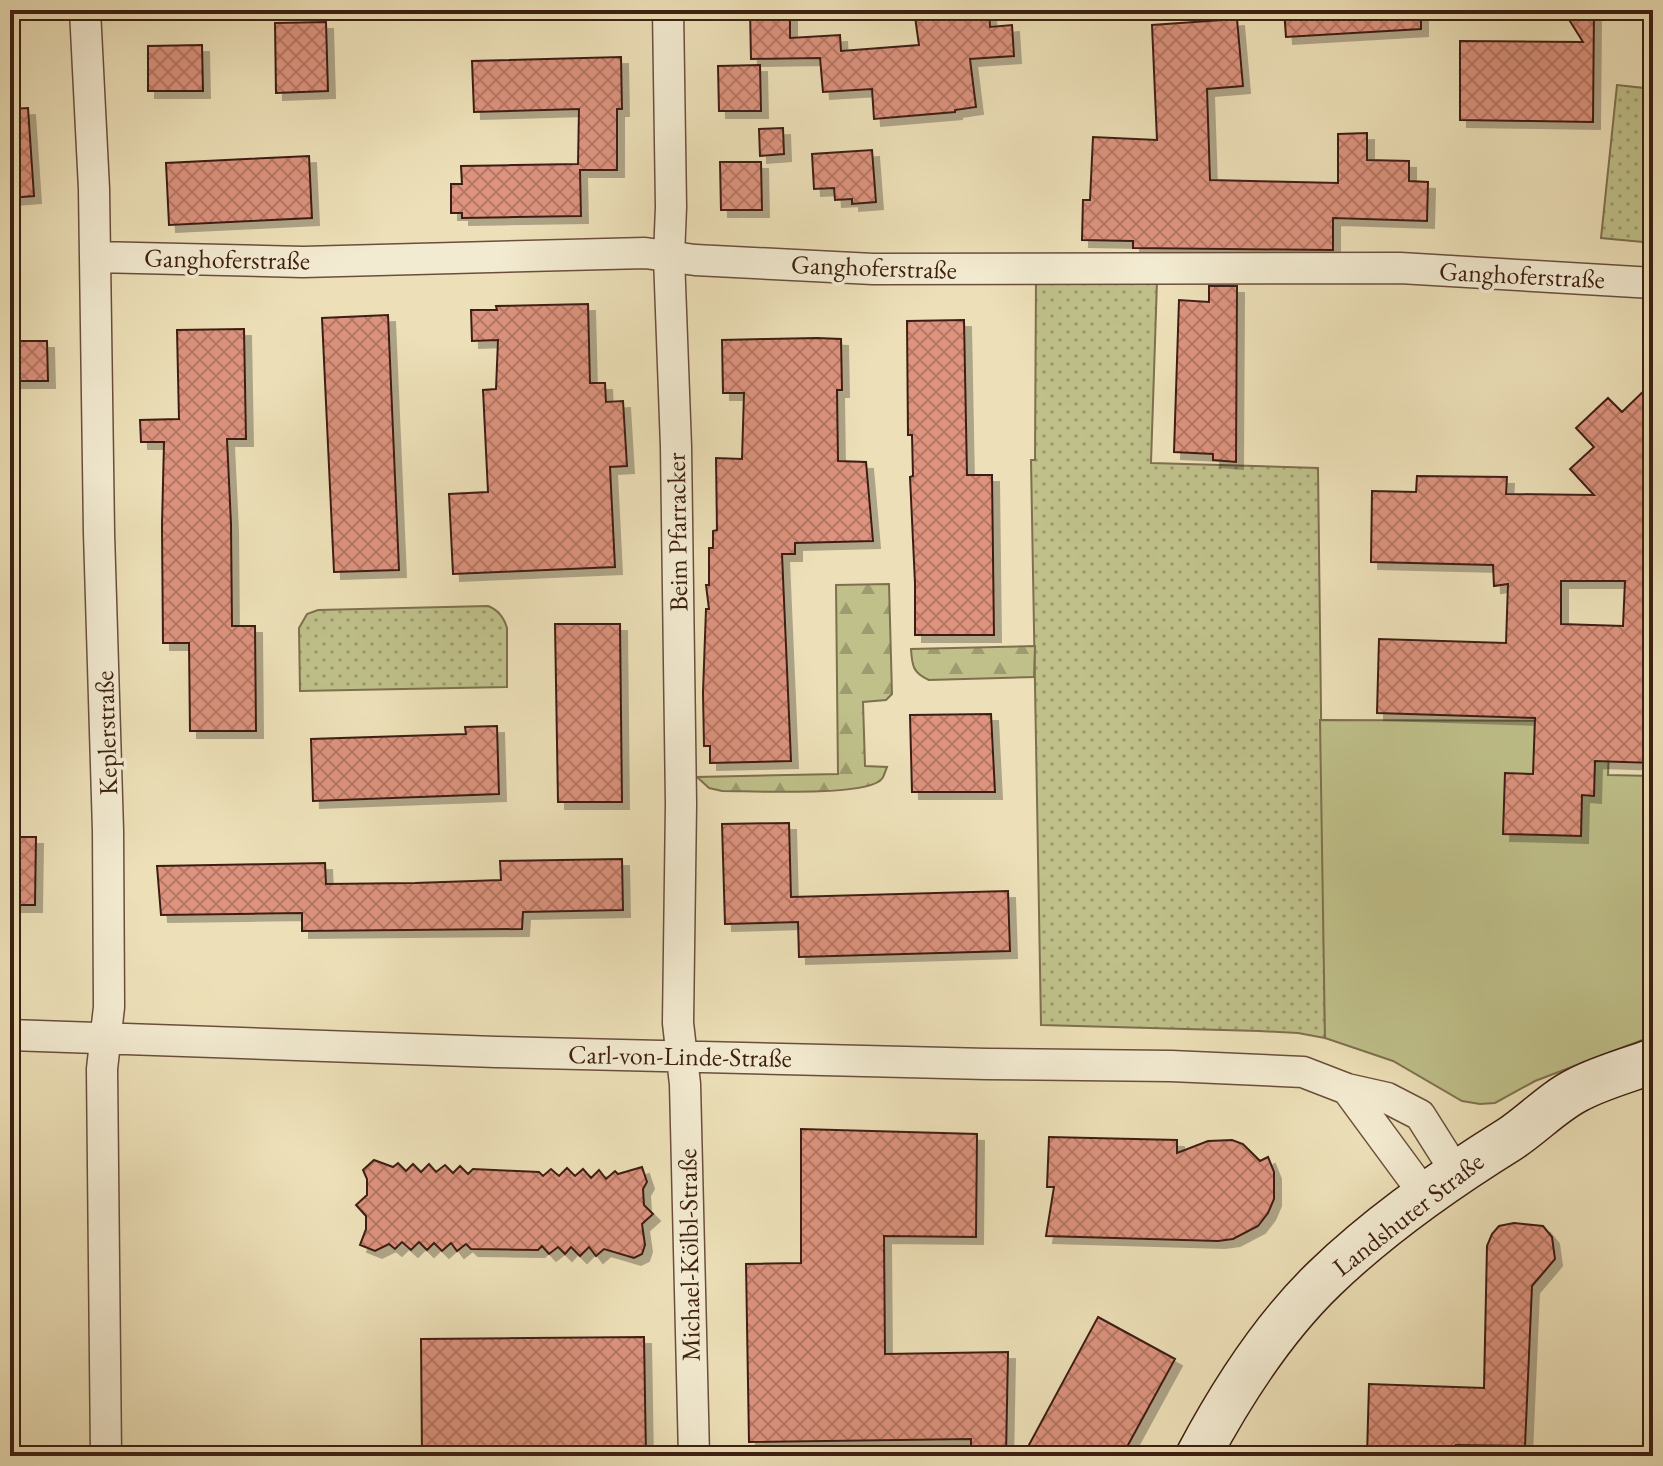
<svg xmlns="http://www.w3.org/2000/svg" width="1663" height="1466" viewBox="0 0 1663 1466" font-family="'EB Garamond',serif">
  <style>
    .grass { fill: url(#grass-dots); stroke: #7e704e; stroke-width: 2 }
    .forest { fill: url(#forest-firs); stroke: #7e704e; stroke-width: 2 }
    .garden { fill: #bfc08a; stroke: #7e704e; stroke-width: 2 }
    .building { fill: url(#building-cross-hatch); stroke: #3e1f12; stroke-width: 2; fill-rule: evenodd; filter: url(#shadow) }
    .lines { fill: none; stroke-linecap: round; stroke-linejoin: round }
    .street-casing { stroke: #6a4f3c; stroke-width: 33 }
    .secondary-casing { stroke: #3e1f12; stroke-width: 47 }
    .street { stroke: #f3ebd1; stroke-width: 30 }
    .secondary { stroke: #f3ebd1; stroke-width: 44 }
    .labels { text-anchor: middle; stroke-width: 7; stroke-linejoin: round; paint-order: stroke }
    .street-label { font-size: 26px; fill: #3e1f12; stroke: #f3ebd1 }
  </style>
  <defs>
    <pattern id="grass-dots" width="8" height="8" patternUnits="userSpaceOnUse" patternTransform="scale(2)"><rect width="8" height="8" fill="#bfc08a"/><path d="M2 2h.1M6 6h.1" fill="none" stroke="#9d9b6f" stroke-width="1.8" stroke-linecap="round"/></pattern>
    <pattern id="forest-firs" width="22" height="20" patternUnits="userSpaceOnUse" patternTransform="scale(2)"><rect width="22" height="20" fill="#bfc08a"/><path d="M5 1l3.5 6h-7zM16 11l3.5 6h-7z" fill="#9d9b6f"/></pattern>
    <pattern id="building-cross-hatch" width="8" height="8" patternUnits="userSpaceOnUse" patternTransform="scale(2)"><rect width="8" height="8" fill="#dd937e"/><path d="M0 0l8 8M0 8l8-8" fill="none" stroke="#b57766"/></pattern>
    <filter id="shadow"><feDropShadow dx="7" dy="7" stdDeviation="0" flood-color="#0004"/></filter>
  </defs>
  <rect width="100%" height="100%" fill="#ede0b8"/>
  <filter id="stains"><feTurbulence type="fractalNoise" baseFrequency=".0025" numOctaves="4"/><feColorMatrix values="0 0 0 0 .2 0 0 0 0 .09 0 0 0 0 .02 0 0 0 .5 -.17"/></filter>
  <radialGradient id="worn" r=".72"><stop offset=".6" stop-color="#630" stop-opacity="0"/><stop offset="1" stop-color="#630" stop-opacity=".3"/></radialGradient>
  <path class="grass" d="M 1617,85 L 1653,89 L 1653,243 L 1601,238 Z
    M 1036,277 L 1157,281 L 1151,463 L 1318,468 L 1325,1038 L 1298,1033 L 1259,1031 L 1041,1025 L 1031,460 L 1035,460 Z
    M 488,606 C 499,610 504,618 507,628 L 507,687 L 300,691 L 299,628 L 307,614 L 318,610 Z"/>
  <path class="forest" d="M 889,584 L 892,694 L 886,700 L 863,702 L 865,766 L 887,767 C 884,774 884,779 878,782 C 855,796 753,791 722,791 L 709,788 L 697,777 L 838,774 L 836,585 Z
    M 1035,646 L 1034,677 L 929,680 C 913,673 912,666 911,649 Z"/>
  <path class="garden" d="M 1320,720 L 1610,721 L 1608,775 L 1653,776 L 1653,1036 L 1535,1081 L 1495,1103 L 1480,1104 L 1462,1101 L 1393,1061 L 1325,1038 Z"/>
  <path class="building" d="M 750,10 L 790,10 L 790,38 L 840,35 L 841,51 L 919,45 L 914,10 L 989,10 L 990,27 L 1012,25 L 1014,56 L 970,59 L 976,107 L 955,110 L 955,112 L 874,119 L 872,89 L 823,92 L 820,58 L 751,59 Z
    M 1284,10 L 1421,10 L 1421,29 L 1286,37 Z
    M 1563,10 L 1594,10 L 1593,122 L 1460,120 L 1460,41 L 1583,42 Z
    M 1237,19 L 1243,86 L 1207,89 L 1210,180 L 1338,183 L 1338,134 L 1367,133 L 1367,160 L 1409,161 L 1409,181 L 1428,182 L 1427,221 L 1333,218 L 1333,250 L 1133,248 L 1133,241 L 1082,240 L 1083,200 L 1090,200 L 1093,137 L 1157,140 L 1152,25 Z
    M 326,22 L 328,91 L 276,93 L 275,23 Z
    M 202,45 L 203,91 L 148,91 L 148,46 Z
    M 621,57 L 622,109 L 617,109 L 617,170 L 580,170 L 581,216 L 462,218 L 462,213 L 451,213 L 451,184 L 462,184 L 461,166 L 578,164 L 579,109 L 474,112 L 472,61 Z
    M 760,65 L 761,111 L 719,111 L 718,66 Z
    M 28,108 L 34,196 L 10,198 L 10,109 Z
    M 783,128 L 784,154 L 760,156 L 759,129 Z
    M 872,150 L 876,202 L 852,204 L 852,199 L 835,200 L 834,188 L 814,189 L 812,154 Z
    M 309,156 L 312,218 L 169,225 L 166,163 Z
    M 720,162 L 761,162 L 762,210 L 721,210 Z
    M 1209,286 L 1237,286 L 1236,462 L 1213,460 L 1213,454 L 1174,452 L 1179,300 L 1209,302 Z
    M 588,304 L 590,383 L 605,383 L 606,402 L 623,401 L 627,466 L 610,467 L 615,567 L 453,574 L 449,494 L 488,492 L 483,390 L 496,389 L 498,340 L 472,341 L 471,310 L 497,310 L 496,306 Z
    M 388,315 L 399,570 L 334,572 L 322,318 Z
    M 964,320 L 967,475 L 992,475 L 994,635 L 915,635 L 915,583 L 910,477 L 913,476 L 912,435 L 908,435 L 907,321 Z
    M 244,329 L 246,439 L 227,439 L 231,524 L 232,626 L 255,626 L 256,731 L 190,731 L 189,643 L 163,643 L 162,525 L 164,442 L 141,442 L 140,420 L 179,419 L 177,330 Z
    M 817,338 L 841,339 L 842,390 L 837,390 L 838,461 L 866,462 L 873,541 L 795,543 L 795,554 L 782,554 L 791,761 L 710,763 L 710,746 L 704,746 L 703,693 L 706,609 L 709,609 L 706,585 L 709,585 L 709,548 L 713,548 L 713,531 L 717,530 L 716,458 L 742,459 L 744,393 L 723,393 L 722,340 Z
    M 10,341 L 47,341 L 48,381 L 10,381 Z
    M 1653,382 L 1653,763 L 1595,761 L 1594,796 L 1582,795 L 1581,836 L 1503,834 L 1505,773 L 1533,774 L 1535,718 L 1377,713 L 1379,639 L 1506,643 L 1508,584 L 1494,586 L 1493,565 L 1371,562 L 1372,491 L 1416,492 L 1417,476 L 1507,477 L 1506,494 L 1594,495 L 1570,469 L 1594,447 L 1576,428 L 1608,398 L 1622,412 ZM 1561,581 L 1625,581 L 1623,626 L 1561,624 Z
    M 555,624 L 620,624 L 622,802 L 558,802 Z
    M 991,714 L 995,792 L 912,792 L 910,715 Z
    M 497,726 L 499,794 L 313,801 L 311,739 L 466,734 L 465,727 Z
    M 789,823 L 791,897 L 1008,891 L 1010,951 L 799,957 L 798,922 L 725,924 L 722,824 Z
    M 10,837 L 36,837 L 35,905 L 10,905 Z
    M 622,859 L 623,910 L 523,912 L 522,929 L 302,931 L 302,913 L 161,915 L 157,866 L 325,863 L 326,884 L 415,883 L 501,880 L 500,861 Z
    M 801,1129 L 977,1134 L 976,1237 L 884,1236 L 885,1354 L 1008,1352 L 1006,1456 L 971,1456 L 971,1439 L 749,1442 L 746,1264 L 801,1263 Z
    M 1049,1137 L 1177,1140 L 1177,1153 L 1208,1141 L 1232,1140 L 1243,1144 L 1260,1161 L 1268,1157 L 1274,1172 L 1274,1199 L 1268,1213 L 1258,1226 L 1233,1239 L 1218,1241 L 1046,1236 L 1054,1187 L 1047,1187 Z
    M 374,1160 L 393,1167 L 398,1163 L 406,1171 L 413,1164 L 421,1172 L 429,1164 L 436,1172 L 445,1165 L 453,1173 L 460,1166 L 468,1174 L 473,1169 L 539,1172 L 543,1176 L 551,1169 L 559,1176 L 567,1168 L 575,1176 L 583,1169 L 591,1178 L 599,1170 L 606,1179 L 615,1171 L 618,1174 L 642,1167 L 647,1182 L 643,1189 L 644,1205 L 653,1214 L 642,1224 L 645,1245 L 642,1254 L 634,1258 L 604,1249 L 596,1256 L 589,1247 L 580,1256 L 571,1247 L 565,1254 L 558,1247 L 549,1254 L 542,1246 L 538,1250 L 471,1249 L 466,1244 L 457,1251 L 451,1243 L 442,1251 L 434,1243 L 427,1250 L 419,1242 L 411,1250 L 402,1242 L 395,1249 L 389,1244 L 375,1251 L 360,1245 L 366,1229 L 366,1216 L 356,1205 L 367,1195 L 367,1179 L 363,1170 Z
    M 1514,1223 L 1543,1226 L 1552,1237 L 1555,1259 L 1532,1286 L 1525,1446 L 1456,1445 L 1456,1456 L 1367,1456 L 1369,1384 L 1484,1388 L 1487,1246 L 1492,1234 L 1499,1226 Z
    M 1098,1317 L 1175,1359 L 1122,1456 L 1023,1456 Z
    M 644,1337 L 646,1456 L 422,1456 L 421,1339 Z"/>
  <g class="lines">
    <defs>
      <path id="street" d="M 85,10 L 94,189 L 99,533 L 108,831 L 109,1007 L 102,1069 L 106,1456
        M 668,10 L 671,207 L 669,257 L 676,447 L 681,804 L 678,1023 L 685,1084 L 694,1456
        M 95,257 L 303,262 L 645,253 L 695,260 L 873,269 L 1400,268 L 1653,283
        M 10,1035 L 496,1052 L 987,1064 L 1171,1066 L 1303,1072 L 1347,1089 L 1387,1098 L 1420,1115 L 1456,1172
        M 1347,1089 L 1425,1195"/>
      <path id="secondary" d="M 1198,1456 C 1232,1392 1273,1328 1325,1278 C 1381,1224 1444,1180 1510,1139 C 1533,1124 1554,1101 1579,1089 C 1602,1077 1629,1070 1653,1061"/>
    </defs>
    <use href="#street" class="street-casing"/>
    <use href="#secondary" class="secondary-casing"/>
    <use href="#street" class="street"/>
    <use href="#secondary" class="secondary"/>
  </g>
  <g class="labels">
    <g class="street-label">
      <text transform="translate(227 259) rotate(1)" y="9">Ganghoferstraße</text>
      <text transform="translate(874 267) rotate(2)" y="9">Ganghoferstraße</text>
      <text transform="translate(1522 275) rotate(3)" y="9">Ganghoferstraße</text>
      <text transform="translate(677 532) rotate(-91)" y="9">Beim Pfarracker</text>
      <text transform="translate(106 733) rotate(-92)" y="9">Keplerstraße</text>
      <text transform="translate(680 1056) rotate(1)" y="9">Carl-von-Linde-Straße</text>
      <text transform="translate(1408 1214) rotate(-38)" y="9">Landshuter Straße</text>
      <text transform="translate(689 1255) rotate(-91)" y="9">Michael-Kölbl-Straße</text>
    </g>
  </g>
  <rect width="1663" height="1466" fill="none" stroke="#ede0b8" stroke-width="40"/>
  <rect x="12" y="12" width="1639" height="1442" fill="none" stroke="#3e1f12" stroke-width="4"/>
  <rect x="20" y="20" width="1623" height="1426" fill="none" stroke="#3e1f12" stroke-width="2"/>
  <rect width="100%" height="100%" filter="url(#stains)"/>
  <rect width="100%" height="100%" fill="url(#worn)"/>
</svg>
